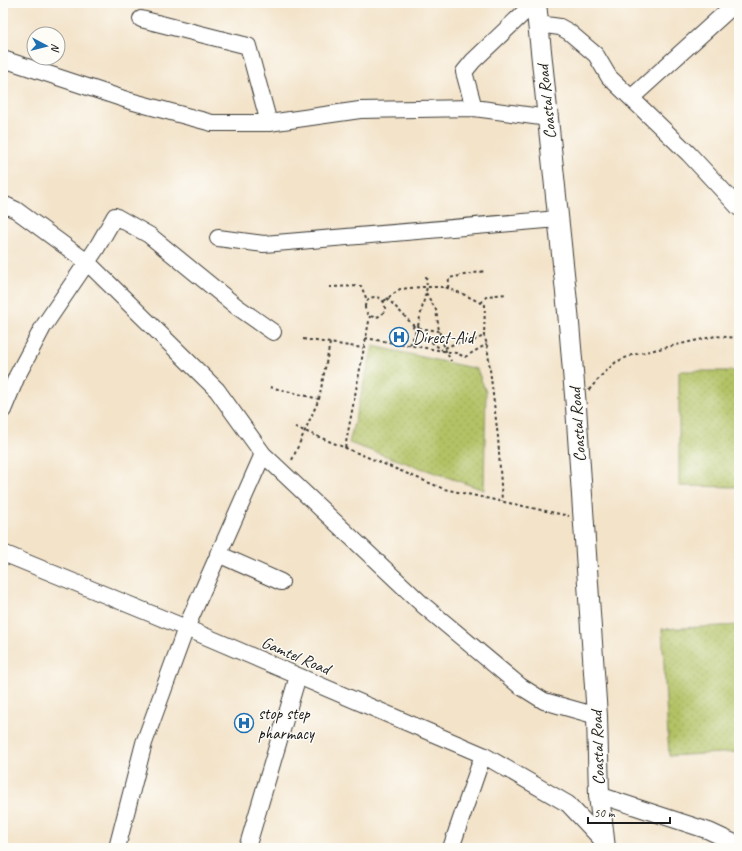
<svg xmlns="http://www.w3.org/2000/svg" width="742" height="851" viewBox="0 0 742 851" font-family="Caveat,sans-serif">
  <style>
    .grass { fill: url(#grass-dots); stroke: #676f40 }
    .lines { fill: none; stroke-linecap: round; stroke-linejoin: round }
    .minor-casing { stroke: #3c3a36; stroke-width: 18 }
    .major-casing { stroke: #3c3a36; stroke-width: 22 }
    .path { stroke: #3c3a36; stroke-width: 2; stroke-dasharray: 3 3; stroke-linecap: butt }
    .minor { stroke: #fff; stroke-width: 16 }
    .major { stroke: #fff; stroke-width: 20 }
    .labels { text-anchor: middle; stroke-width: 3; stroke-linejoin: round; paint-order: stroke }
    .street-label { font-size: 17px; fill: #1c1c1c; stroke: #fdfcf7 }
    .poi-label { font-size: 17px; fill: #1c1c1c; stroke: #fdfcf7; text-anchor: start }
  </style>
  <defs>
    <pattern id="grass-dots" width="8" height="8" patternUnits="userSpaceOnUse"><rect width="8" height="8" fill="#b2c265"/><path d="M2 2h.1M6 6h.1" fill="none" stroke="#98a657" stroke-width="1.8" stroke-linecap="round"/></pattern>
  </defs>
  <rect width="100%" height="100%" fill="#fdfcf7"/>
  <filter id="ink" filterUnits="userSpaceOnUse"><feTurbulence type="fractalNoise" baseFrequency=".025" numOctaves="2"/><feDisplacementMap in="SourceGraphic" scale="8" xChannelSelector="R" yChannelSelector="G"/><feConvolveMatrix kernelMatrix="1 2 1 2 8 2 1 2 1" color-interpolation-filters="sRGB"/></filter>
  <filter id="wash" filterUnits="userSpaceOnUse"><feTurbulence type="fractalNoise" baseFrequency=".012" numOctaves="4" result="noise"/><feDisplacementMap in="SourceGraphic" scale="16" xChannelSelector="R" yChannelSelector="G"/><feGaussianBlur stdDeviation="0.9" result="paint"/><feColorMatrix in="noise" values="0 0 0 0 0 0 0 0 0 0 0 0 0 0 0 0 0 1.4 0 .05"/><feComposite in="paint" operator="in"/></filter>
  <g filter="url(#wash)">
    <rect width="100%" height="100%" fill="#f3e3c9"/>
    <path class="grass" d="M 373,346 L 477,369 L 486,392 L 484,490 L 349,443 Z
      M 679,371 L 739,371 L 739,487 L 679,486 Z
      M 739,625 L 739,752 L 669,756 L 662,629 Z"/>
  </g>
  <g filter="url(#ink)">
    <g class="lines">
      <defs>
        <path id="minor" d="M 141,19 L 248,46 L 269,123
          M 538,24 L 560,27 L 569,32 L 596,55 L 609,77 L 631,98 L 736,3
          M 3,59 L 130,101 L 212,123 L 269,123 L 360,110 L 474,108 L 548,118
          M 631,98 L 689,154 L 739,208
          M 474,108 L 464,72 L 473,61 L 534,3
          M 3,204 L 16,210 L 87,262 L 217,390 L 263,454 L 423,605 L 520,686 L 544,701 L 597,716
          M 218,238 L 264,244 L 558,219
          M 3,410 L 17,376 L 43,327 L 96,249 L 115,216 L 149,235 L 236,306 L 273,332
          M 3,553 L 186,628 L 483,755 L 568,804 L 604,842
          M 218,554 L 281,582
          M 599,795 L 709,831 L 739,845
          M 117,848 L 144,743 L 186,628 L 263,454
          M 247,848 L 298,676
          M 451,848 L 483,755"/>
        <path id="major" d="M 536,3 L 568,312 L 576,407 L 597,716 L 599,795 L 605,848"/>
      </defs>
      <use href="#minor" class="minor-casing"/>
      <use href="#major" class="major-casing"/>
      <path class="path" d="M 329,287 L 361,286 L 367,300
        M 448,288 L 449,278 L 485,271
        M 426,293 L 436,310 L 439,331 L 445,349 L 451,361
        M365 307a10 10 0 1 1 20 0a10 10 0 1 1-20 0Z
        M 387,298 L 414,326
        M 384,301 L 400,289 L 422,287 L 445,287 L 465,295 L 485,305 L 484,336 L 487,344 L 498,437 L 502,501
        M 481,303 L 487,296 L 506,294
        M413 328a3 3 0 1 1 6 0a3 3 0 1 1-6 0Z
        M 418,326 L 427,287 L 426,276
        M 419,328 L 439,331
        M 417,331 L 442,350
        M 365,338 L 456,353 L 465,357 L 487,344
        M 303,339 L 363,348
        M 410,345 L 416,331
        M 445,348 L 456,343 L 470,342 L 484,336
        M 270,387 L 319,399 L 292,460
        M 589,390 L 601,376 L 616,362 L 632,355 L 716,336 L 739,338
        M 319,399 L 330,343
        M 295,427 L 444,489 L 569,516
        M 345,448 L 370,316"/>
      <use href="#minor" class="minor"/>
      <use href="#major" class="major"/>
    </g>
  </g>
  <defs>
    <symbol id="hospital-ring" viewBox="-11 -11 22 22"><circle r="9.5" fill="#fdfcf7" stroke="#1f6fb2" stroke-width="1.5"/><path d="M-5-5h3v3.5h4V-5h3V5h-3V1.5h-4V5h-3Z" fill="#1f6fb2"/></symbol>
  </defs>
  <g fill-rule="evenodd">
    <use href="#hospital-ring" x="388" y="326" width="22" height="22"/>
    <use href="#hospital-ring" x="233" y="712" width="22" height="22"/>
  </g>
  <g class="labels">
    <g class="street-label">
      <text transform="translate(546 102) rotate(-96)" y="6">Coastal Road</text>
      <text transform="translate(577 425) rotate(-94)" y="6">Coastal Road</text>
      <text transform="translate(296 655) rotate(23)" y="6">Gamtel Road</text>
      <text transform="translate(597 748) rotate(-92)" y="6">Coastal Road</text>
    </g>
    <g class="poi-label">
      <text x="413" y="343">Direct-Aid</text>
      <text x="258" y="719">stop step<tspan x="258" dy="20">pharmacy</tspan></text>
    </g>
  </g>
  <rect width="742" height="851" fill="none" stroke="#fdfcf7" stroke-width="16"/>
  <g transform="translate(46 46) rotate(97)"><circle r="19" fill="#fdfcf7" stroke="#a3a29f"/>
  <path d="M0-3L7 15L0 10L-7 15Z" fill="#1f6fb2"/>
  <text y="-6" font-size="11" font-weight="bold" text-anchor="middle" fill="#1c1c1c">N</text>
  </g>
  <path d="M588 817v6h82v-6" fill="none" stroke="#1c1c1c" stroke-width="2"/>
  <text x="594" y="817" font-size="12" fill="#1c1c1c" stroke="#fdfcf7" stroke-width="3" paint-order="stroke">50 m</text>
</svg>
